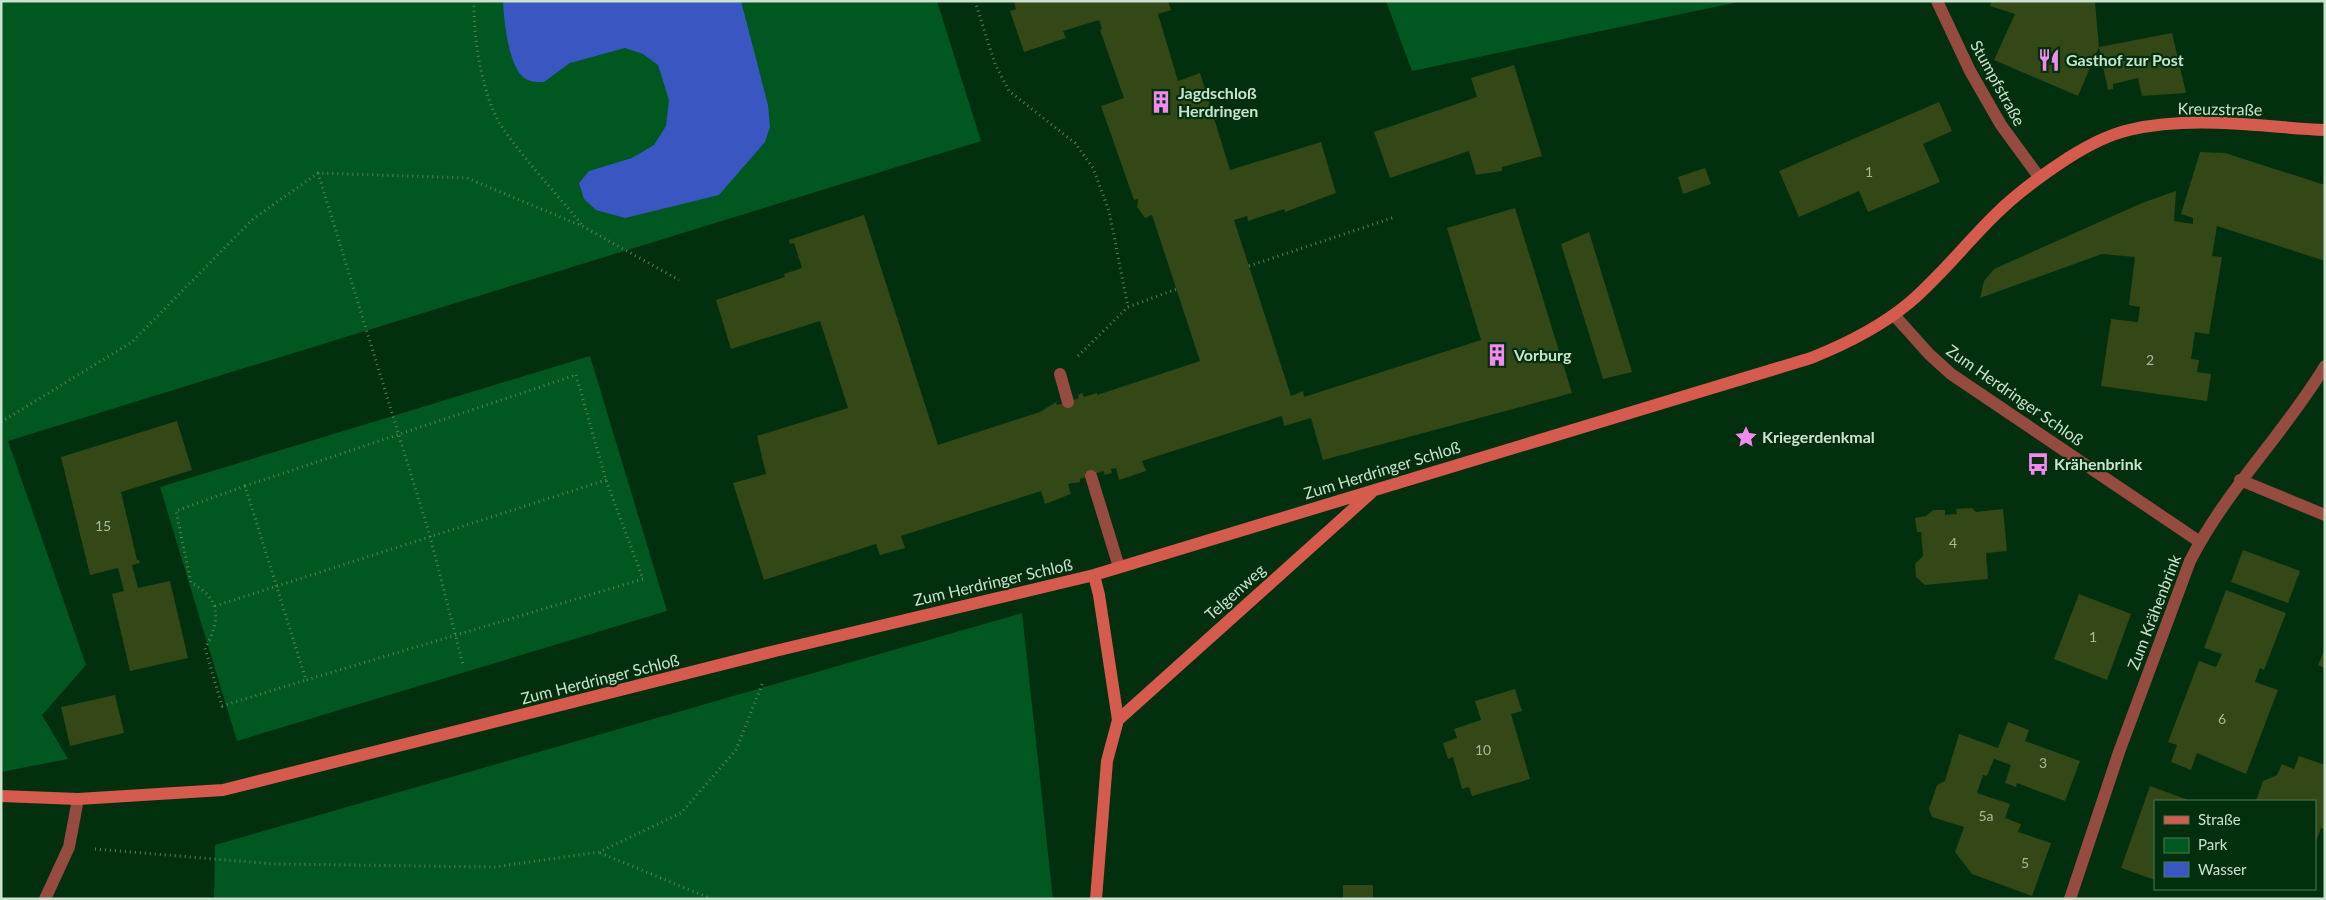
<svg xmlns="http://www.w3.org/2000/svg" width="2326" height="900" viewBox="0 0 2326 900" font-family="Lato,sans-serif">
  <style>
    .green { fill: #00571f }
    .water { fill: #3a56c0 }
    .building { fill: #334717 }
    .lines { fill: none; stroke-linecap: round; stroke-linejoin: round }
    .path { stroke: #5b7e63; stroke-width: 3; stroke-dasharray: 1 4; stroke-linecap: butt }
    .lane { stroke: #964b41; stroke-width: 12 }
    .street { stroke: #964b41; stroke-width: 12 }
    .secondary { stroke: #d55b4e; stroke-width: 12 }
    .labels { text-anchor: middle; stroke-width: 4.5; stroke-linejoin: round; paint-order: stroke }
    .number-label { font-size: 14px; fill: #a5bba0 }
    .poi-label { font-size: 16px; font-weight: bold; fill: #cbe2ce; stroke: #02300f; text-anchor: start }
    .street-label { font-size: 16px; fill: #cbe2ce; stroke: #02300f }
  </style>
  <rect width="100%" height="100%" fill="#02300f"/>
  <path class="green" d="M 1,1 L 937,1 L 981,141 L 8,441 L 86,665 L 42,715 L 68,759 L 1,772 Z
    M 1386,1 L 1743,1 L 1412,71 Z
    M 590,356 L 667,611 L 237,741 L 160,487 Z
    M 1022,613 L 1053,899 L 214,899 L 215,845 Z"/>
  <path class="water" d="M 503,1 L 741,1 L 768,105 L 770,127 L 765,142 L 719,195 L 625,218 L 596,210 L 584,199 L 579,183 L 589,171 L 632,158 L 654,145 L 666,126 L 669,100 L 658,65 L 643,54 L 625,48 L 570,63 L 544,82 C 535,82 528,82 522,76 C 508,63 504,20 503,1 Z"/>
  <path class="building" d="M 1014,1 L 1168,1 L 1171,10 L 1158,14 L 1178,81 L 1200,73 L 1230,170 L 1321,142 L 1336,193 L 1285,212 L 1284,209 L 1248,221 L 1247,216 L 1234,220 L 1291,396 L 1303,391 L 1304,397 L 1481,340 L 1447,228 L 1515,208 L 1572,393 L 1323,460 L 1311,418 L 1284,426 L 1282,416 L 1142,461 L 1146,471 L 1119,480 L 1116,468 L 1111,469 L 1112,473 L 1105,475 L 1103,471 L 1080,479 L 1080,482 L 1068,484 L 1071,494 L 1045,504 L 1041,491 L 901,536 L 905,548 L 880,555 L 876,544 L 764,580 L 733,483 L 766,474 L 757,436 L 848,408 L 820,321 L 731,349 L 716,300 L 785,277 L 784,274 L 802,268 L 794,243 L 790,244 L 789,240 L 864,215 L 938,445 L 1040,412 L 1056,402 L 1057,405 L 1068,402 L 1079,398 L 1078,395 L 1082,393 L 1084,397 L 1097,393 L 1097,395 L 1200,361 L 1152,215 L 1145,218 L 1137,207 L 1138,199 L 1134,200 L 1101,106 L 1124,98 L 1100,30 L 1102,29 L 1099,20 L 1063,31 L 1066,38 L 1024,52 L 1010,11 L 1016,9 Z
    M 1991,1 L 2095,2 L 2099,47 L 2078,96 L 1994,60 L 2015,14 L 1990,6 Z
    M 2172,33 L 2186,93 L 2142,96 L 2138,78 L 2113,84 L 2113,89 L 2108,90 L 2099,47 Z
    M 1514,65 L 1542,156 L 1502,167 L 1502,171 L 1476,175 L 1469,151 L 1390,178 L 1374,132 L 1477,97 L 1471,78 Z
    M 1939,102 L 1952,131 L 1923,144 L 1940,182 L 1868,212 L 1859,191 L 1799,217 L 1779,171 Z
    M 2200,152 L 2225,153 L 2325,185 L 2325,261 L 2217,226 L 2212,256 L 2222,257 L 2209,334 L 2195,332 L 2191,359 L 2199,360 L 2197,372 L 2211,374 L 2207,401 L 2101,386 L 2111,319 L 2138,322 L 2140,307 L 2129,305 L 2135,257 L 2102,254 L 1980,298 L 1984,281 L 1994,269 L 2142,203 L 2176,191 L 2174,221 L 2193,224 L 2193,218 L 2181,214 Z
    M 1705,168 L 1711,184 L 1683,194 L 1678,177 Z
    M 1589,232 L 1632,372 L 1603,379 L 1561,244 Z
    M 177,421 L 192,470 L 121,492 L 137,560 L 139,560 L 140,563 L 132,565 L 138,588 L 170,581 L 188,658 L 130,671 L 112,594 L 124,591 L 118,568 L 90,575 L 61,457 Z
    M 1972,508 L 1976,512 L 2003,509 L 2007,551 L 1986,553 L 1988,579 L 1925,585 L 1916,577 L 1915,564 L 1923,556 L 1921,532 L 1917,532 L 1915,518 L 1926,516 L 1933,510 L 1945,510 L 1945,515 L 1957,514 L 1956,509 Z
    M 2243,550 L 2300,571 L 2288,603 L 2231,582 Z
    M 2226,590 L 2286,613 L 2264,670 L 2260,668 L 2255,682 L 2278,690 L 2246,774 L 2197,753 L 2191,770 L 2171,762 L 2177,745 L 2168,742 L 2199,661 L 2216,667 L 2222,654 L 2204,648 Z
    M 2079,594 L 2131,614 L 2107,680 L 2054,659 Z
    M 2325,649 L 2325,668 L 2318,665 Z
    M 1515,689 L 1522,711 L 1511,714 L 1530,779 L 1472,796 L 1469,787 L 1462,789 L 1453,757 L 1448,759 L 1443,743 L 1457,738 L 1454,729 L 1481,720 L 1475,701 Z
    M 115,695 L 124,733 L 70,746 L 61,707 Z
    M 2008,722 L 2029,730 L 2025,741 L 2080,761 L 2065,801 L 2017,783 L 2016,787 L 2005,783 L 2011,765 L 1994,759 L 1987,776 L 1983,775 L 1977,793 L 2010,804 L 2005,818 L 2021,824 L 2018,832 L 2051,843 L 2032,896 L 1972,874 L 1955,852 L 1964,827 L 1932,817 L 1929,809 L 1937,785 L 1945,781 L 1959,734 L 1998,748 Z
    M 2299,756 L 2325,765 L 2325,829 L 2321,828 L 2315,844 L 2315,801 L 2256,801 L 2263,781 L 2277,775 L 2282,764 L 2294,769 Z
    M 2150,786 L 2191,801 L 2155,801 L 2155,880 L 2121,868 Z
    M 1343,885 L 1373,885 L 1373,899 L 1343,899 Z"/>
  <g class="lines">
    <path class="path" d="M 474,1 C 473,37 482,97 502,127 C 526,162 556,193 582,225
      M 975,1 L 995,64 L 1009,91 L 1075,143 L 1093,168 L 1109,211 L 1128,307
      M 318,173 L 430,536 L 463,665
      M 1249,266 L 1395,217
      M 1078,356 L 1128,307 L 1177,289
      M 576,375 L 606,480 L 643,579 L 306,680 L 245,486 Z
      M 1,422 L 132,342 L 253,219 L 318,173 L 467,178 L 582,226 L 679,280
      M 245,486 L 176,511 L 191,583 C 221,597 221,621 205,648 L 222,706 L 306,680
      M 215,606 L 606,480
      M 95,849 L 274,864 L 495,867 L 599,852 L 681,813 L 736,750 L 763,682
      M 600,853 L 712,899"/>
    <path class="lane" d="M 1060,374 L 1068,402
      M 1091,476 L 1119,567"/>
    <path class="street" d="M 1937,1 L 1970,71 L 2001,125 L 2039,177
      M 1894,315 L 1929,354 L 1951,374 L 2200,542
      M 2240,480 L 2325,515
      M 45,899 L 69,847 L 78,799
      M 2070,899 L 2119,752 L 2190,561 C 2226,490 2284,434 2325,366"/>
    <path class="secondary" d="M 1094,575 L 1099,595 L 1118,720 L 1107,761 L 1096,899
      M 1118,720 L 1371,493
      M 1,796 L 78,799 L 223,790 L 775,651 L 1094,575 L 1811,358 C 1846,344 1879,328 1909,303 C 1941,276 1966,243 1996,214 C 2018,192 2042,175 2068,158 C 2087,146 2107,135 2129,130 C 2194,115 2259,127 2325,130"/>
  </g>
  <defs>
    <symbol id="restaurant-bare" viewBox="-9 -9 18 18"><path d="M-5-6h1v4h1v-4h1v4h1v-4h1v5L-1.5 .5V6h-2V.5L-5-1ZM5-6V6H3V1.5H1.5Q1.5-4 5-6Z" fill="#f489f0" stroke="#02300f" stroke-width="2.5" paint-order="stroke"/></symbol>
    <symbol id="building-bare" viewBox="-9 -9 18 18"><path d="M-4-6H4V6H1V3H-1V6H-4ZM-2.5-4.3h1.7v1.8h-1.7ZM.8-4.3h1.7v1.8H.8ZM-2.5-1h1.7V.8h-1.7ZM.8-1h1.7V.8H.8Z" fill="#f489f0" stroke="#02300f" stroke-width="2.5" paint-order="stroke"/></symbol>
    <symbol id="sight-bare" viewBox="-9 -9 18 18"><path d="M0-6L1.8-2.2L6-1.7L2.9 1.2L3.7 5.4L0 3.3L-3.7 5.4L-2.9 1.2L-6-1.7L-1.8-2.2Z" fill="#f489f0" stroke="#02300f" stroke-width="2.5" paint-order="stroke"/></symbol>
    <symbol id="bus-bare" viewBox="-9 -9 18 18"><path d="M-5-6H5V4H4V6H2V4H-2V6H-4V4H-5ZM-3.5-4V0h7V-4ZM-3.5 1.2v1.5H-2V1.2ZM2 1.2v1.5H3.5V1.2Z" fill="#f489f0" stroke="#02300f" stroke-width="2.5" paint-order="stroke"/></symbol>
  </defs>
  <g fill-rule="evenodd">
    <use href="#restaurant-bare" x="2033" y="44" width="32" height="32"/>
    <use href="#building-bare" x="1145" y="86" width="32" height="32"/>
    <use href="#building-bare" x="1481" y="339" width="32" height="32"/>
    <use href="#sight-bare" x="1730" y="421" width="32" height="32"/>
    <use href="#bus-bare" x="2022" y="448" width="32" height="32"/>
  </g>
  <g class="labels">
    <g class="number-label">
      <text x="1869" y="177">1</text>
      <text x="2150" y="365">2</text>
      <text x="103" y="531">15</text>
      <text x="1953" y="548">4</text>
      <text x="2093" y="642">1</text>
      <text x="2222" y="724">6</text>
      <text x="1483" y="755">10</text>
      <text x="2043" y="768">3</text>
      <text x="1986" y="821">5a</text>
      <text x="2025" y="868">5</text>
    </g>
    <g class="poi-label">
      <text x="2066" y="66">Gasthof zur Post</text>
      <text x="1178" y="99">Jagdschloß<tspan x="1178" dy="18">Herdringen</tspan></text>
      <text x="1514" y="361">Vorburg</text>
      <text x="1762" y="443">Kriegerdenkmal</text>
      <text x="2054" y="470">Krähenbrink</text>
    </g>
    <g class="street-label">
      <text transform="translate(1998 83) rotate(61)" y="6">Stumpfstraße</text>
      <text transform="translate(2220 109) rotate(1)" y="6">Kreuzstraße</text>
      <text transform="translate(2015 395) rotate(35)" y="6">Zum Herdringer Schloß</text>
      <text transform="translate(1382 470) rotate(-17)" y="6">Zum Herdringer Schloß</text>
      <text transform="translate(993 582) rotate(-13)" y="6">Zum Herdringer Schloß</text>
      <text transform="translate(1235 592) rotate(-42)" y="6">Telgenweg</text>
      <text transform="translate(2154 612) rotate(-69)" y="6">Zum Krähenbrink</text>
      <text transform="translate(600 679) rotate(-14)" y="6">Zum Herdringer Schloß</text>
    </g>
  </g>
  <rect width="2326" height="900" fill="none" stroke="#cbe2ce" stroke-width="5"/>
  <rect x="2154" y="800" width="162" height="90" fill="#02300f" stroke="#52775b"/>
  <rect x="2164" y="816" width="25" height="8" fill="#d55b4e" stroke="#52775b"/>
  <text x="2198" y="825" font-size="15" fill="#cbe2ce">Straße</text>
  <rect x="2164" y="838" width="25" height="15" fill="#00571f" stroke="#52775b"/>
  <text x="2198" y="850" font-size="15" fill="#cbe2ce">Park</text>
  <rect x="2164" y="862" width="25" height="15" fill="#3a56c0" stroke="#52775b"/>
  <text x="2198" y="875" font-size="15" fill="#cbe2ce">Wasser</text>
</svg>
